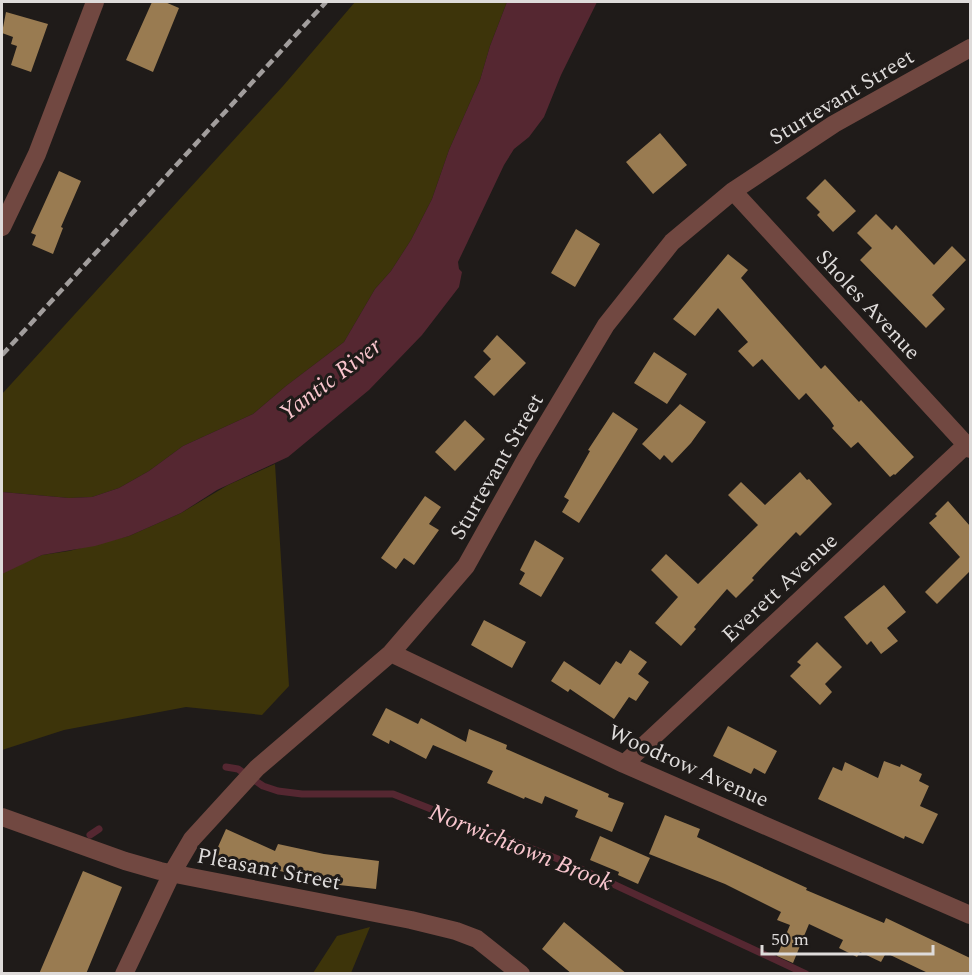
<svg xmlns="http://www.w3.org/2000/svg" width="972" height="975" viewBox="0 0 972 975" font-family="Spectral,serif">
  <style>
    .green { fill: #3d340a }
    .water { fill: #552731 }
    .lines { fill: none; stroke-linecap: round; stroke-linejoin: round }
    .stream { stroke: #552731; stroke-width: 7 }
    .building { fill: #997b51 }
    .minor { stroke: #714841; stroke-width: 18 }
    .rail { stroke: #a29e9d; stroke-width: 4.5; stroke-dasharray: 9 4.5; stroke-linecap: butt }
    .labels { text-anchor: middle; stroke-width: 6; stroke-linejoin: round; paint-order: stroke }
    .street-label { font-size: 22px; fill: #dedbda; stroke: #1f1b19 }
    .water-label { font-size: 24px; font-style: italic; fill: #f8c5cd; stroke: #1f1b19 }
  </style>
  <rect width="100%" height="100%" fill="#1f1b19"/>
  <path class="green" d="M 355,2 L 507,2 L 490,46 L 480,80 L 449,150 L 432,199 L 411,240 L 391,271 L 375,289 L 344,342 L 286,386 L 253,414 L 183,446 L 149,471 L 119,488 L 92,497 L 69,498 L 2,492 L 2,394 L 283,86 Z
    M 275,464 L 289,686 L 262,715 L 186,707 L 64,730 L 2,750 L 2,573 L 42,555 L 69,551 L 129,536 L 181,513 L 228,485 Z
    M 370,927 L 351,973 L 313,973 L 337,936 Z"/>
  <path class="water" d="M 507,2 L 597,2 L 561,75 L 544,117 L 529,137 L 514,149 L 504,165 L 458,262 L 459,269 L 462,272 L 459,287 L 422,335 L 369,390 L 288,457 L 217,490 L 181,513 L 129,536 L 95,546 L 42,555 L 2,574 L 2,492 L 69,498 L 92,497 L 119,488 L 149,471 L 183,446 L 253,414 L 286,386 L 344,342 L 375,289 L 391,271 L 411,240 L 432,199 L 449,150 L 480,80 L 490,46 Z"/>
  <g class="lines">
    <path class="stream" d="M 226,767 L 238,769 L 263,786 L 278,791 L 302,794 L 393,794 L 568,863 L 806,974
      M 90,835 L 99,829"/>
  </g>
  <path class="building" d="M 152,2 L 165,2 L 179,8 L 153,72 L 126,60 Z
    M 6,12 L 48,24 L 31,72 L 11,65 L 17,46 L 11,44 L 13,37 L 2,33 Z
    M 660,133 L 687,165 L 653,194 L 626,162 Z
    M 59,171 L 81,181 L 61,227 L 63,228 L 53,254 L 32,245 L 36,235 L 31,233 Z
    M 825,179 L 856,211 L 833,232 L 817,215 L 820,212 L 806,198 Z
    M 876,214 L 892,230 L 896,225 L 934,265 L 952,246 L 966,260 L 932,295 L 945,309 L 926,328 L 860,260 L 872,248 L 857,233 Z
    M 576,229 L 600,244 L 575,287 L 551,273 Z
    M 728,254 L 748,270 L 741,278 L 821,369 L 825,365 L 859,402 L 861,400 L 914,457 L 895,475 L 894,474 L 890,477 L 858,442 L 851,448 L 832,428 L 834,426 L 830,420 L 806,393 L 799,400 L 762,359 L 753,367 L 738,351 L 748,342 L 718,308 L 695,336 L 673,319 Z
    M 497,335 L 526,363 L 494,396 L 474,377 L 491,359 L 483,351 Z
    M 654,352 L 687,374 L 667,404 L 634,383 Z
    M 680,404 L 706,422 L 691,443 L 672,463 L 664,455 L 660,460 L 642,444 Z
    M 613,412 L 638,429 L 579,523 L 562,512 L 569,500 L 564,497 L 590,451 L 588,450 Z
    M 465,420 L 485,439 L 455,471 L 435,452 Z
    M 800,472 L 807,480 L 809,479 L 832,504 L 800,536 L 796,532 L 765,564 L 752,578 L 754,580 L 736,598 L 727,589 L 694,627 L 696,629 L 681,646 L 655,623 L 678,597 L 651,570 L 666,554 L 698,584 L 758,525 L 728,495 L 741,482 L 765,505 Z
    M 425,496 L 441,507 L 429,524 L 439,530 L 414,565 L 404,558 L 396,569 L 381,558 Z
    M 948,501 L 970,526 L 970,571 L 937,604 L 925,592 L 960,557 L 929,523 L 937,516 L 935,514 Z
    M 535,540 L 564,558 L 541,597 L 519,584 L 525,573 L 520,570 Z
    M 884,585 L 906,612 L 887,628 L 898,641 L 881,654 L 871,641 L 867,645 L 844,617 Z
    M 484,620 L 526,642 L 512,668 L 471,645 Z
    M 817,642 L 842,667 L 825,684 L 832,692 L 820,705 L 790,676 L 801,665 L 797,662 Z
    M 630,650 L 647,662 L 638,674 L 649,682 L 636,701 L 629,697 L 614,719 L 570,689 L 568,692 L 551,681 L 564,661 L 600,685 L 616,661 L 621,664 Z
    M 386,708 L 418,724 L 421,718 L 466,742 L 469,729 L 507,745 L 506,749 L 609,794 L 608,797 L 624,803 L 612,832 L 575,817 L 578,810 L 545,796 L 542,804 L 525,797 L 524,799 L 487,783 L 493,771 L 433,745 L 426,759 L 390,740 L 389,744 L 372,735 Z
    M 728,726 L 777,751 L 765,774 L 754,768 L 751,774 L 713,756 Z
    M 884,761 L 900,767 L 901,764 L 922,774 L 919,781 L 929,786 L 920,806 L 938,814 L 923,844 L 905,836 L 904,839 L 818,799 L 833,767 L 842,771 L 845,762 L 878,778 Z
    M 665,815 L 700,829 L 697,837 L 807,888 L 806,890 L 884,923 L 886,918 L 970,958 L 970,974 L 930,974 L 886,953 L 881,962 L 860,952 L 857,957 L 839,948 L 843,940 L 809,924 L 793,963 L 777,956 L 790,925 L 777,920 L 781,912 L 725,884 L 649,854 Z
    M 226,829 L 275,851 L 278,844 L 324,854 L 379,861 L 376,889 L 339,885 L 263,867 L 261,869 L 239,860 L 235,868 L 213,858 Z
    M 600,836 L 650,858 L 638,884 L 618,875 L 619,872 L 590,860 Z
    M 83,871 L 122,887 L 86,974 L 39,974 Z
    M 564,922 L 627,974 L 572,974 L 542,949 Z"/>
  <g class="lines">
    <path class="minor" d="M 733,191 L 970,449
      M 2,227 L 37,154 L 95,2
      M 391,653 L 624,764 L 970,915
      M 624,764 L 966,445
      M 2,817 L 125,861 L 160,871 L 411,920 L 456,931 L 477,939 L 521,974
      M 124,974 L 172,873 L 192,839 L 257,768 L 391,653 L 466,566 L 527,457 L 606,325 L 672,242 L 733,191 L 834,124 L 970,48"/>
    <path class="rail" d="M 2,355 L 326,2"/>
  </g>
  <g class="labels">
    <g class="street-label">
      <text transform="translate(841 96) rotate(-31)" y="8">Sturtevant Street</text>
      <text transform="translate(869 304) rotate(47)" y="8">Sholes Avenue</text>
      <text transform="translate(496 466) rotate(-60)" y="8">Sturtevant Street</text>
      <text transform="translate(779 587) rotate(-43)" y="8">Everett Avenue</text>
      <text transform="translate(689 765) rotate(24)" y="8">Woodrow Avenue</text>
      <text transform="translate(269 868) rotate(11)" y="8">Pleasant Street</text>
    </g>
    <g class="water-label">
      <text transform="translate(330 379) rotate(-37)" y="8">Yantic River</text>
      <text transform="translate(521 847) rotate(22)" y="8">Norwichtown Brook</text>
    </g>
  </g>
  <rect width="972" height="975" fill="none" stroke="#dedbda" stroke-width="6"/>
  <path d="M762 945v9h171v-9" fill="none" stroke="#dedbda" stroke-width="3"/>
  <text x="771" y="945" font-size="18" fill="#dedbda" stroke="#1f1b19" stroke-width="4.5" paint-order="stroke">50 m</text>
</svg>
